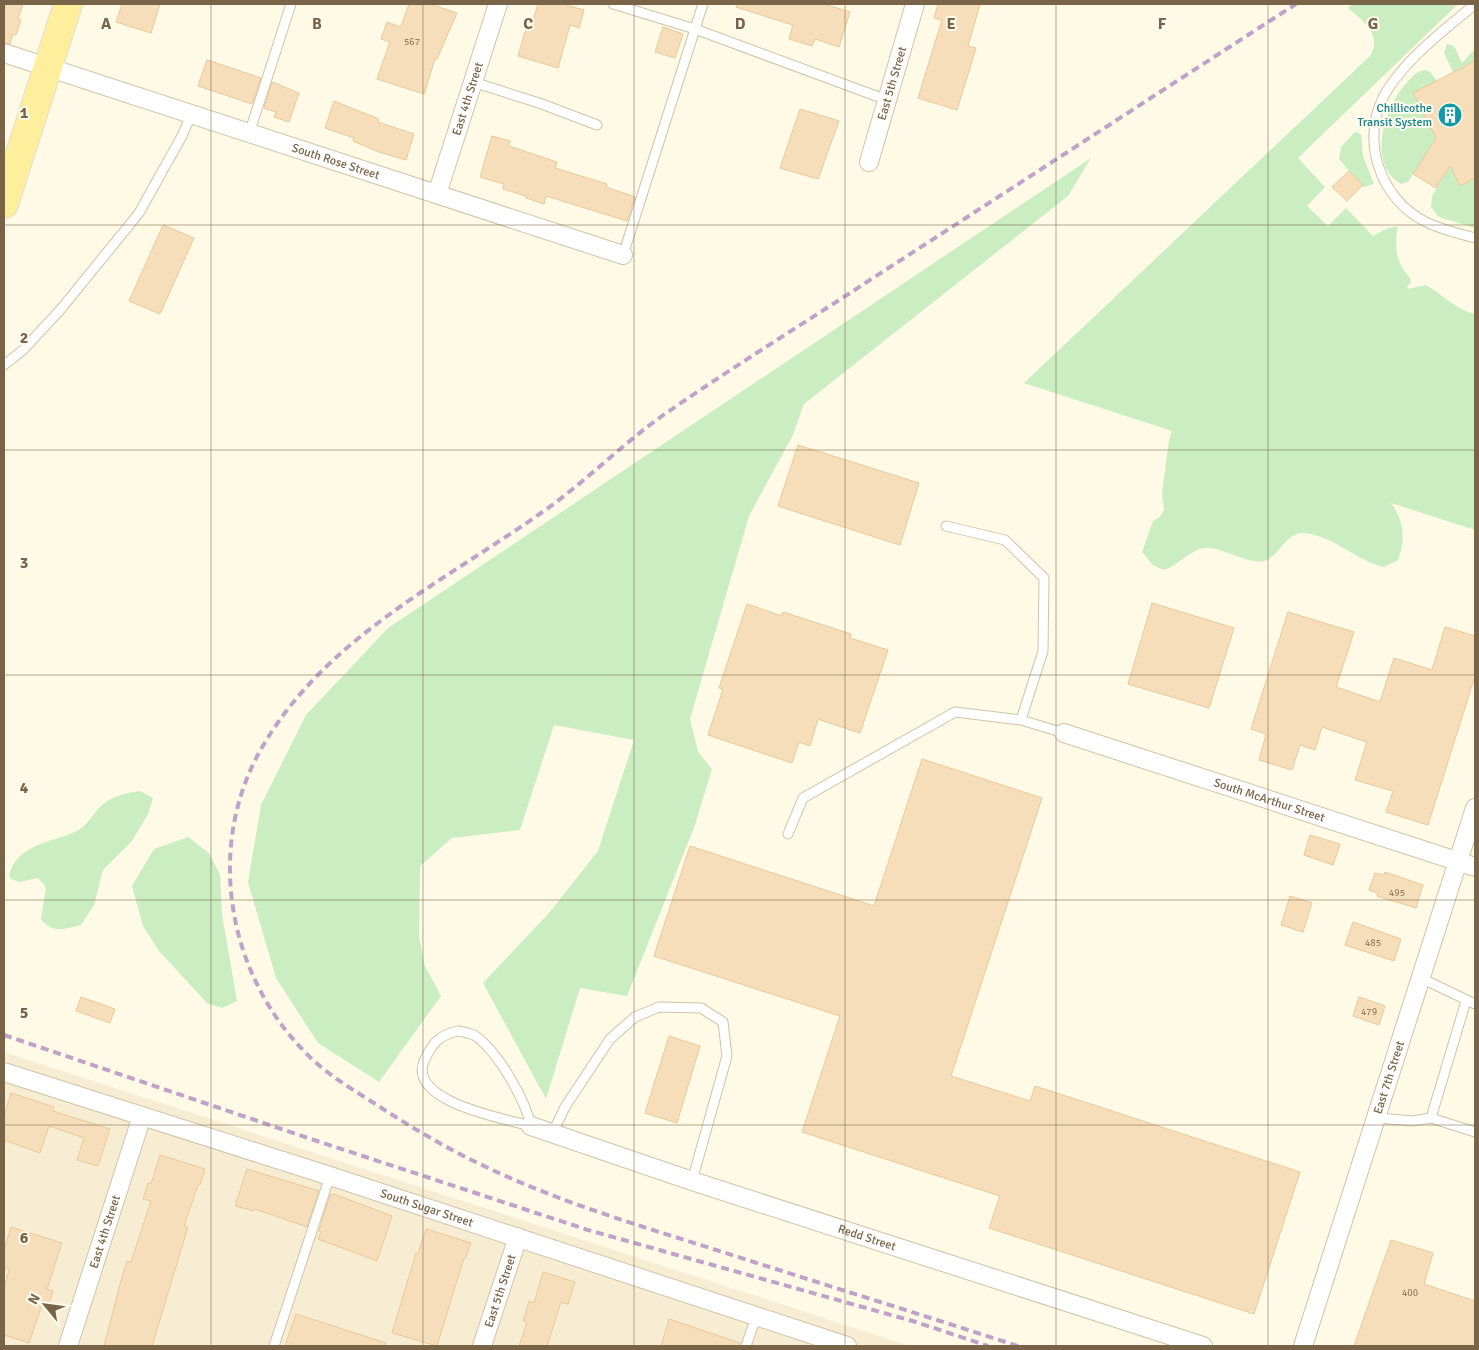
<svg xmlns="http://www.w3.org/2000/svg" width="1479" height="1350" viewBox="0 0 1479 1350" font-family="Signika,sans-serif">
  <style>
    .residential { fill: #f7edd3 }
    .green { fill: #caedc2 }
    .building { fill: #f6deba; stroke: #eac999 }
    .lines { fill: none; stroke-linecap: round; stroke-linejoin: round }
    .service-casing { stroke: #d1c3a9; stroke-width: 11 }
    .minor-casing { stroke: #d1c3a9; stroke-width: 20 }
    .primary-casing { stroke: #e2ddd7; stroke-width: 30 }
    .service { stroke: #fff; stroke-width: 9 }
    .minor { stroke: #fff; stroke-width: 18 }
    .primary { stroke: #ffee9b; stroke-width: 28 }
    .rail { stroke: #bfa2c9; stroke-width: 4; stroke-dasharray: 8 5; stroke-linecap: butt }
    .grid { fill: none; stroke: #7a6447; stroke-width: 1; stroke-opacity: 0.55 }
    .labels { text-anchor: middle; stroke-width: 4; stroke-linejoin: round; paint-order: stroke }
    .number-label { font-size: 10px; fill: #998264 }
    .street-label { font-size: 12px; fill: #7a6447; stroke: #fffced }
    .culture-label { font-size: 12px; fill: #0d838f; stroke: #fffced; text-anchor: end }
    .grid-label { font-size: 16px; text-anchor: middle; font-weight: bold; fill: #7a6447; stroke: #fffced; stroke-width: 4; stroke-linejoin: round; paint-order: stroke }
  </style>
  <rect width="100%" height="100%" fill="#fefae5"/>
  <path class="residential" d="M 4,1052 L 910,1346 L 4,1346 Z"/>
  <path class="green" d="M 1352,4 L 1458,4 L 1298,158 L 1325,187 L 1307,206 L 1328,226 L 1346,208 L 1373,236 L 1386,229 L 1398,226 C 1395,240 1395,257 1403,269 C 1406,274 1410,276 1411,282 L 1407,287 L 1408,289 L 1426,285 C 1444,295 1454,309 1475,314 L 1475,530 L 1391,503 C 1404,522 1406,538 1398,560 L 1384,567 C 1357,561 1330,534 1303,533 C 1286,533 1281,553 1267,560 C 1253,567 1224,548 1208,548 C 1191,547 1180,565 1164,570 L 1153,565 L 1142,552 L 1153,521 L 1160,517 L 1164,510 L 1162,493 L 1169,440 L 1172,431 L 1024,383 L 1370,56 C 1383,35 1363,21 1348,8 Z
    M 1447,44 L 1454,46 L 1462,63 L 1475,49 L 1475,66 L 1473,62 L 1453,72 L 1444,53 Z
    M 1425,70 L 1430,72 L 1437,81 L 1436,138 L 1408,182 L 1401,184 C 1367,165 1384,109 1404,86 C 1410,79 1415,71 1425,70 Z
    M 1355,132 L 1361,134 L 1363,156 L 1374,184 L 1363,187 L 1339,159 L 1341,147 Z
    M 1091,158 L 1068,196 L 804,404 L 793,435 L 749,516 L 690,719 L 698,752 L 712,769 L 695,825 L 627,996 L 580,988 L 546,1099 L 483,983 L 549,913 L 598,851 L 634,740 L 554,725 L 520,830 L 452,838 L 420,866 L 419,937 L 425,966 L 441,996 L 379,1082 L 318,1043 L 276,978 L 248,882 L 261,805 L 306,715 L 388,628 Z
    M 1450,166 L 1460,186 L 1475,178 L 1475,228 L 1439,217 L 1431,207 L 1432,196 Z
    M 140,791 L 153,798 L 148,814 L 132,841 L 103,870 L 94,905 L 81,925 C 65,929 52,934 41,919 L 46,887 L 38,878 L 19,882 L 11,879 L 9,875 C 18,843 52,843 77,831 C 86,826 92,816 98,809 C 110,796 123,794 140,791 Z
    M 188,837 L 209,853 L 220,875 L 222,915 L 237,1001 L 222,1008 L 207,1003 L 159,951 L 143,926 L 132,886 L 154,849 Z"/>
  <path class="building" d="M 4,4 L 23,4 L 18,19 L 21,20 L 16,35 L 13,34 L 10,44 L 4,43 Z
    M 122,4 L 160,4 L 151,33 L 116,22 Z
    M 409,4 L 430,4 L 457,13 L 437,59 L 435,59 L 424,94 L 377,79 L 390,42 L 381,39 L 387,22 L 401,27 Z
    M 538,4 L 562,4 L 584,10 L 579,28 L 570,25 L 558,68 L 518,56 L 528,22 L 532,24 Z
    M 737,4 L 824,4 L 850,12 L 839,47 L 815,39 L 812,46 L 789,39 L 793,25 L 736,7 Z
    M 938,4 L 980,4 L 968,46 L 976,48 L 957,110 L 918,98 L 942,20 L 934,18 Z
    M 663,27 L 683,34 L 675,58 L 655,52 Z
    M 207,60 L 261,78 L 252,104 L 198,86 Z
    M 1475,61 L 1475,178 L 1460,186 L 1450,166 L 1436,188 L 1413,174 L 1436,138 L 1413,93 Z
    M 272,82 L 299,93 L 289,122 L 274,117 L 276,112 L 264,108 Z
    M 334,101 L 379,119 L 378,122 L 414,134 L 406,160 L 379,152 L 353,141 L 354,138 L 325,128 Z
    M 800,109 L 839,121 L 818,179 L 780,168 Z
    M 492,136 L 510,141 L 509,146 L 557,162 L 555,168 L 607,184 L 606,187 L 635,197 L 627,221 L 546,196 L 544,204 L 526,198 L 526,196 L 503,189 L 504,184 L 480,177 Z
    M 1349,171 L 1363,185 L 1347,201 L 1332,187 Z
    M 163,225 L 194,238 L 160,314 L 129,301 Z
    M 798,445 L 919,483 L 900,545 L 778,506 Z
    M 1152,603 L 1234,628 L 1209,708 L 1128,684 Z
    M 747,604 L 782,616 L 783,612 L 851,634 L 850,638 L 888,650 L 860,733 L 818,719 L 810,746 L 799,742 L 792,763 L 708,735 L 723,689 L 719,688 Z
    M 1288,612 L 1354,632 L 1336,687 L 1380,702 L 1394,658 L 1432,670 L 1445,627 L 1475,636 L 1475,676 L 1428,825 L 1386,812 L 1393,791 L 1355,780 L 1367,742 L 1322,727 L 1315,750 L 1300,745 L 1292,770 L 1259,760 L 1266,734 L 1251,729 Z
    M 922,759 L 1042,798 L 951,1076 L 1030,1101 L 1035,1086 L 1300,1172 L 1254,1314 L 989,1228 L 1000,1196 L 802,1132 L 840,1016 L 654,956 L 690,846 L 874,906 Z
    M 1310,835 L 1340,844 L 1333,865 L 1304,855 Z
    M 1385,872 L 1423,885 L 1416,908 L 1377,896 L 1378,893 L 1369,890 L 1375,873 L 1384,875 Z
    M 1290,896 L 1312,903 L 1303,932 L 1281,925 Z
    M 1353,922 L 1401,939 L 1394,961 L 1345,945 Z
    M 81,997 L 115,1009 L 110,1023 L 76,1011 Z
    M 1359,997 L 1385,1006 L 1379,1025 L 1353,1016 Z
    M 669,1036 L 700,1046 L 677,1123 L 645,1113 Z
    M 11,1093 L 54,1107 L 53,1111 L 110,1129 L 98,1166 L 77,1160 L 84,1138 L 49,1126 L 40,1153 L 4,1140 L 4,1117 Z
    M 160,1155 L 205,1169 L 200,1185 L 198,1185 L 184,1226 L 188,1227 L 152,1346 L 104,1346 L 122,1277 L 127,1261 L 131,1262 L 151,1201 L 143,1199 L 148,1183 L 151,1184 Z
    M 247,1169 L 319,1191 L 307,1227 L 255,1209 L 254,1211 L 235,1206 Z
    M 334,1194 L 392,1216 L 377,1261 L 318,1239 L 321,1232 L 319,1231 L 330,1195 Z
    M 11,1227 L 62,1243 L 47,1289 L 53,1291 L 48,1307 L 42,1305 L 29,1343 L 4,1335 L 4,1288 L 9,1270 L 4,1268 L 4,1250 Z
    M 426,1229 L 471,1243 L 465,1259 L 464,1258 L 437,1346 L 392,1333 L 416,1253 L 418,1254 Z
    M 1391,1240 L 1433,1253 L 1424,1284 L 1475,1301 L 1475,1346 L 1354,1346 Z
    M 543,1272 L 575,1282 L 568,1304 L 561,1302 L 547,1346 L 519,1346 L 527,1322 L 523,1321 L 529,1301 L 534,1303 Z
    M 296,1314 L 386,1343 L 385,1346 L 285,1346 Z
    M 669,1319 L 740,1343 L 740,1346 L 661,1346 Z"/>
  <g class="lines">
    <defs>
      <path id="service" d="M 613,4 L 695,29 L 887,100
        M 1475,4 C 1445,30 1410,55 1388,89 C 1358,135 1378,200 1428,223 C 1443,230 1460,234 1475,238
        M 473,82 L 542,104 L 597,125
        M 249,134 L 291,4
        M 623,255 L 703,4
        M 4,365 L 23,350 L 61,309 L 139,213 L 182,136 L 191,115
        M 946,526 L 1005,540 L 1044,578 L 1043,651 L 1021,720
        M 788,834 L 803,798 L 955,712 L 1021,720 L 1064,733
        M 1421,978 L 1475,1004
        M 458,1031 C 464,1032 472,1033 477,1037 C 499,1054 525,1099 531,1126 C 505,1119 404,1101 425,1059 C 433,1042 440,1035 458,1031 Z
        M 1377,1118 L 1413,1121 L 1431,1118 L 1475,1132
        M 1431,1118 L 1466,1001
        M 552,1134 L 565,1107 L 610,1039 L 635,1017 L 659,1007 L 701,1008 L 723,1022 L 727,1056 L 692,1181
        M 274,1346 L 330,1176
        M 746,1346 L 756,1317"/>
      <g id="minor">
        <path id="s1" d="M 4,53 L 623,255"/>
        <path id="s2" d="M 869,162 L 915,4"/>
        <path id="s3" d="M 437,194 L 498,4"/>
        <path id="s4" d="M 1064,733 L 1475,867"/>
        <path id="s5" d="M 4,1072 L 330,1176 L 847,1346"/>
        <path id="s6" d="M 531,1126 L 692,1181 L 1203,1346"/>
        <path id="s7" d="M 68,1346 L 142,1116"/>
        <path id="s8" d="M 482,1346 L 518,1237"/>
        <path id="s9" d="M 1303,1346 L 1475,808"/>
      </g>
      <path id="primary" d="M 4,204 L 68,4"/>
    </defs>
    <use href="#service" class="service-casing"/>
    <use href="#minor" class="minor-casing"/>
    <use href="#primary" class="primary-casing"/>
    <use href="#service" class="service"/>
    <use href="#minor" class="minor"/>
    <use href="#primary" class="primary"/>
    <path class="rail" d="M 4,1035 L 305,1137 L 588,1230 L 916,1322 L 988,1346
      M 1018,1346 C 916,1313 813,1281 710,1248 C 634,1224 557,1201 484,1166 C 448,1149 414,1129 380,1107 C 357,1092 332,1078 312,1059 C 229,981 204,851 260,751 C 322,640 440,584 541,513 C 583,484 620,446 662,416 C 731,368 803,324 873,278 C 1014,187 1155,95 1296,4"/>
  </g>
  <path class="grid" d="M 211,4 L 211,1346M 423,4 L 423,1346M 634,4 L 634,1346M 845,4 L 845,1346M 1056,4 L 1056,1346M 1268,4 L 1268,1346M 4,225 L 1475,225M 4,450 L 1475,450M 4,675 L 1475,675M 4,900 L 1475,900M 4,1125 L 1475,1125"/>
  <defs>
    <symbol id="building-disc" viewBox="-11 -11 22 22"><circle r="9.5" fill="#0f9aa8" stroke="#fffced"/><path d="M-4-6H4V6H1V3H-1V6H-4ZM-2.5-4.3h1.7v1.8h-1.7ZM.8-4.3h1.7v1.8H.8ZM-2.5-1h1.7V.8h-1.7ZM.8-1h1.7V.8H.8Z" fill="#fff"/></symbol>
  </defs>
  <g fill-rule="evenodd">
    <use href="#building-disc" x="1436" y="101" width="28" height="28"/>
  </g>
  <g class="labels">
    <g class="number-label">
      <text x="412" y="45">567</text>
      <text x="1397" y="896">495</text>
      <text x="1373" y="946">485</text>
      <text x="1369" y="1015">479</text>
      <text x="1410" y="1296">400</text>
    </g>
    <g class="street-label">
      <text dy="4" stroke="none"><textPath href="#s2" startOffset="82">East 5th Street</textPath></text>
      <text dy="4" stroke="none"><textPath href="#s3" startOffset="100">East 4th Street</textPath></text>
      <text dy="4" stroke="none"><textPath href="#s1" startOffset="349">South Rose Street</textPath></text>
      <text dy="4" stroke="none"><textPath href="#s4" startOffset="216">South McArthur Street</textPath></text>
      <text dy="4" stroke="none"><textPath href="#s9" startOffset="282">East 7th Street</textPath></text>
      <text dy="4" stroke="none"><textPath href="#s5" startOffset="444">South Sugar Street</textPath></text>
      <text dy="4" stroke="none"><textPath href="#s7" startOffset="120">East 4th Street</textPath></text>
      <text dy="4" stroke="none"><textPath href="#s6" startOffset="354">Redd Street</textPath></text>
      <text dy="4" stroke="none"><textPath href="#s8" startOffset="58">East 5th Street</textPath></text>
    </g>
    <g class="culture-label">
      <text x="1432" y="112">Chillicothe<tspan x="1432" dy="14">Transit System</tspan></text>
    </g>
  </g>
  <g class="grid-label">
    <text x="106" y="29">A</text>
    <text x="317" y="29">B</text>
    <text x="528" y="29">C</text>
    <text x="740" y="29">D</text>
    <text x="951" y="29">E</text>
    <text x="1162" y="29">F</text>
    <text x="1373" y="29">G</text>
    <text x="24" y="118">1</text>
    <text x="24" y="343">2</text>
    <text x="24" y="568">3</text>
    <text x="24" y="793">4</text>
    <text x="24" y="1018">5</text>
    <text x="24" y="1243">6</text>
  </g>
  <rect width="1479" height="1350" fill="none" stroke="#7a6447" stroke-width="10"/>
  <g transform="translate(45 1305) rotate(299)" stroke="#fffced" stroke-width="4" paint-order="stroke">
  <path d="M0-4L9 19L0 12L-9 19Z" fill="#7a6447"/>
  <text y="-8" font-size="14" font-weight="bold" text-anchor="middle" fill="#7a6447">N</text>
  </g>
</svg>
